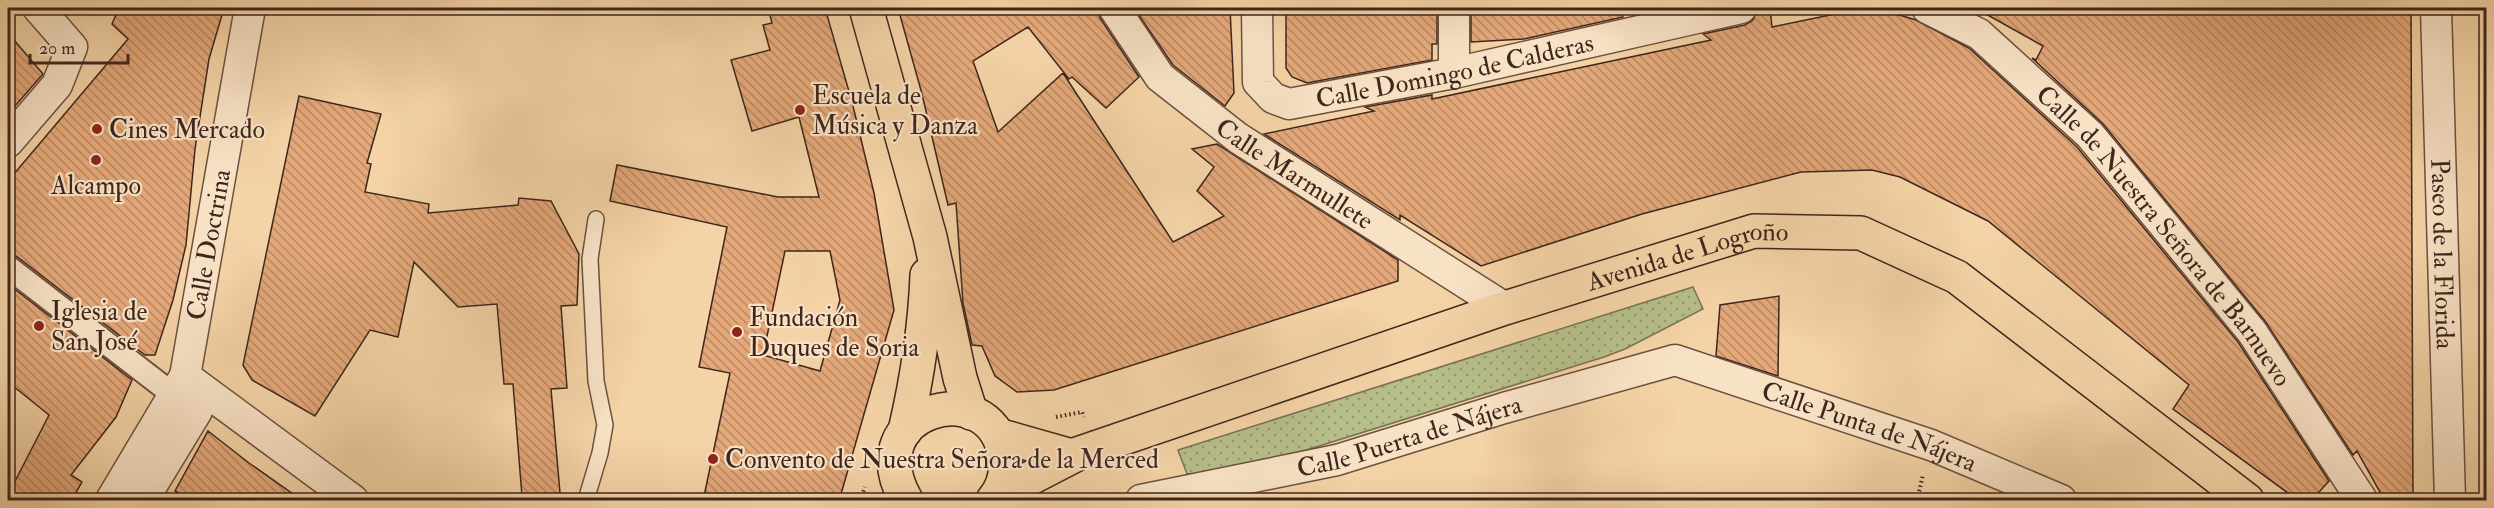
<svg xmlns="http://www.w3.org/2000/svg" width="2494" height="508" viewBox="0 0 2494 508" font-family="'IM FELL Double Pica',serif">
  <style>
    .grass { fill: url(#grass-dots); stroke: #7a7254; stroke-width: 1.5 }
    .building { fill: url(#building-back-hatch); stroke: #3e261e; stroke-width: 1.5; fill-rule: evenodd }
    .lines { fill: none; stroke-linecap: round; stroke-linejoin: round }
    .service-casing { stroke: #6c5140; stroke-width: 18 }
    .pedestrian-casing { stroke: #6c5140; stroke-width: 26 }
    .minor-casing { stroke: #6c5140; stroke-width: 33 }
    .primary-casing { stroke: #3e261e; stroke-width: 36 }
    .path { stroke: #3e261e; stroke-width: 4; stroke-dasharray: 1.5 3; stroke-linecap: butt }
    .service { stroke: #f8e2c5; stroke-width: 15 }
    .pedestrian { stroke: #f8e2c5; stroke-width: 22 }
    .minor { stroke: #f8e2c5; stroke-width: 30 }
    .primary { stroke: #f4d3a6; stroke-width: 33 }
    .poi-dot { fill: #8f2418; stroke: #f8e2c5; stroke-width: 2 }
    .labels { text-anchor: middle; stroke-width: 4.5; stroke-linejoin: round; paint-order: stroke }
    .street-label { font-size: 26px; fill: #3e261e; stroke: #f8e2c5 }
    .poi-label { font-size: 26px; fill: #3e261e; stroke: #f8e2c5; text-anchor: start }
  </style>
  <defs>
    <pattern id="grass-dots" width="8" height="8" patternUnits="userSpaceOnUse" patternTransform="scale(1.5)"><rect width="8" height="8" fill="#b6be8a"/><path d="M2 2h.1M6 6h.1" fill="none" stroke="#959a70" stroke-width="1.8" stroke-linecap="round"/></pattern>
    <pattern id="building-back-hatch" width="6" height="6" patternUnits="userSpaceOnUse" patternTransform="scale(1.5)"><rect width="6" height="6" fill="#e4a87a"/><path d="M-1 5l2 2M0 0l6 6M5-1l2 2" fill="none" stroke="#ba8963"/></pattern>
  </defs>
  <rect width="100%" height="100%" fill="#f4d3a6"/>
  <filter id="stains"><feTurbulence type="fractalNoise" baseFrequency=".00333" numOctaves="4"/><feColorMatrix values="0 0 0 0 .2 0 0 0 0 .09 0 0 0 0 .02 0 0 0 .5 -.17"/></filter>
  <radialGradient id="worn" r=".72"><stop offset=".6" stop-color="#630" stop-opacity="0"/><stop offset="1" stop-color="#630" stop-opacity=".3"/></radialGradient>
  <path class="grass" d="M 1693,287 L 1703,309 L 1625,349 L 1604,357 L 1236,472 L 1187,474 L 1178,450 Z"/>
  <path class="building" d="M 119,8 L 224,8 L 209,59 L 195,149 L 186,245 L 173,300 L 155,355 L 145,355 L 16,256 L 8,254 L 8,181 L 128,39 L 112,24 Z
    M 768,8 L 825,8 L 852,102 L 874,193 L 894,310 L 839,501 L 703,501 L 730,373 L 699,367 L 727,227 L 610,201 L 617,165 L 778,197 L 819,197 L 799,117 L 752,131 L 731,60 L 770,50 L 763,25 L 772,23 ZM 785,251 L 830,251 L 840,300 L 820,371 L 763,355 Z
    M 898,8 L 1097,8 L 1100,18 L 1139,77 L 1106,108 L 1072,77 L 1069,79 L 1028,27 L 973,61 L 998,132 L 1063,73 L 1173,242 L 1224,216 L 1197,191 L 1214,167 L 1192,149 L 1217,144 L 1398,260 L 1398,281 L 1054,390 L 1017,392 L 995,376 L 982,346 L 972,345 L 963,303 L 956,203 L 948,205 L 922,94 Z
    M 1134,8 L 1230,8 L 1234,93 L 1225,106 L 1173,65 Z
    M 1286,8 L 1437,8 L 1437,44 L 1432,44 L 1432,60 L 1307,83 L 1292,77 L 1286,68 Z
    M 1471,8 L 1622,8 L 1623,17 L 1524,39 L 1471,42 Z
    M 1758,8 L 1770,8 L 1772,27 L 1864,8 L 1876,8 L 1916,20 L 1969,48 L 2077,147 L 2238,342 L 2329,481 L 2311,501 L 2299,501 L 2173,409 L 2189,385 L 1988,221 L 1900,177 L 1872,170 L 1801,172 L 1642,214 L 1481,266 L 1400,215 L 1400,220 L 1264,134 L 1374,111 L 1365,107 L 1432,95 L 1432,99 L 1711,40 L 1703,34 L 1745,25 L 1753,20 Z
    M 1975,8 L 2411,8 L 2413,501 L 2385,501 L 2357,451 L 2353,455 L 2265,321 L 2103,124 L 2032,58 L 2036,60 L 2043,46 Z
    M 8,33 L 43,74 L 8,114 Z
    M 299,96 L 381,114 L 367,163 L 371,164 L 365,192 L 429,204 L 428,213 L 518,205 L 519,198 L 551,201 L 579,254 L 577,305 L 561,306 L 567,388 L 551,389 L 560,493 L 522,496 L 513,384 L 504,384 L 497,304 L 458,307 L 414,262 L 398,337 L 370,330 L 315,416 L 252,380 L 243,365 Z
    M 8,284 L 132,380 L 116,417 L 71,475 L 82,482 L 71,501 L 8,501 L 8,495 L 49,415 L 8,382 Z
    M 1779,296 L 1778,376 L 1716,356 L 1720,305 Z
    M 208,431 L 249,463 L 303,501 L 192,501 L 175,491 Z"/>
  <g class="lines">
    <defs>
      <path id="service" d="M 586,500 L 600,453 L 605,425 L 596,381 L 590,259 L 596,219"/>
      <path id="pedestrian" d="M 8,267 L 175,396"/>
      <g id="minor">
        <path id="s1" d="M 1114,8 L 1160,77 L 1238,138 L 1505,308"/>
        <path id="s2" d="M 1257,8 L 1258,82 L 1273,98 L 1289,104 L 1454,73 L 1741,8"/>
        <path id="s3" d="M 1927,8 L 1979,34 L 2090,135 L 2252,332 L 2362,500"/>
        <path id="s4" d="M 2436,8 L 2450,500"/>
        <path d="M 1454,73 L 1454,8"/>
        <path d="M 8,142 L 57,85 L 72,47 L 38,8"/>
        <path d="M 185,376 L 353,500"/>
        <path id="s5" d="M 111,500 L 185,376 L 250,8"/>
        <path d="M 143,500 L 197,411 L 185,376"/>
        <path id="s6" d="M 1141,500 L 1337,460 L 1504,408 L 1675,360 L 1931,445 L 2061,500"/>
      </g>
      <g id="primary">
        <path d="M 866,8 L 930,237 L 960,378 L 971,413"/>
        <path d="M 905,431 C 917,379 925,328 927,275"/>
        <path d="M 998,435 L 1072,456"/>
        <path id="s7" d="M 998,495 L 1077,454 L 1505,308 L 1754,231 L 1861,233 L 1957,277 L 2247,500"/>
        <path d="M 906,500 C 855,410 989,373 1004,453 C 1008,471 1004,487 993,500"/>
      </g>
    </defs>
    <use href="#service" class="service-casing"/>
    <use href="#pedestrian" class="pedestrian-casing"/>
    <use href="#minor" class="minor-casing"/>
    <use href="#primary" class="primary-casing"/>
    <path class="path" d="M 1056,417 L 1082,412 L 1084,417
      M 860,500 L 865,487
      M 1917,500 L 1923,475"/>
    <use href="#service" class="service"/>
    <use href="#pedestrian" class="pedestrian"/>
    <use href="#minor" class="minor"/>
    <use href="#primary" class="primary"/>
  </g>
  <g class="poi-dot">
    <circle cx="800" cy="110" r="6"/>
    <circle cx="97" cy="129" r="6"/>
    <circle cx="96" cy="160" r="6"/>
    <circle cx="39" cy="326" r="6"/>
    <circle cx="737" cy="332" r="6"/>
    <circle cx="713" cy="459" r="6"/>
  </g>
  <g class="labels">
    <g class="street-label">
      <text dy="9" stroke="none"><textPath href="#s2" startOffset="282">Calle Domingo de Calderas</textPath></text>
      <text dy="9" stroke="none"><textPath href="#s1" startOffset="249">Calle Marmullete</textPath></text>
      <text dy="9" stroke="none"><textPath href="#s3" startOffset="333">Calle de Nuestra Señora de Barnuevo</textPath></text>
      <text dy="9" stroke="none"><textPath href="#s5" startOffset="278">Calle Doctrina</textPath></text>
      <text dy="9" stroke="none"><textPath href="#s4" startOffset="246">Paseo de la Florida</textPath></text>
      <text dy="9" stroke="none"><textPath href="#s7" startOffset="732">Avenida de Logroño</textPath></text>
      <text dy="9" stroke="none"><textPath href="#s6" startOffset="758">Calle Punta de Nájera</textPath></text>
      <text dy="9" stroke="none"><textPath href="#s6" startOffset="276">Calle Puerta de Nájera</textPath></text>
    </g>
    <g class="poi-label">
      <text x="812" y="104">Escuela de<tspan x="812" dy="30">Música y Danza</tspan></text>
      <text x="109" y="138">Cines Mercado</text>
      <text x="96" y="194" text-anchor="middle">Alcampo</text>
      <text x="51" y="320">Iglesia de<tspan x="51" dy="30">San José</tspan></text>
      <text x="749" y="326">Fundación<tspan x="749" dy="30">Duques de Soria</tspan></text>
      <text x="725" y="468">Convento de Nuestra Señora de la Merced</text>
    </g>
  </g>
  <rect width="2494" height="508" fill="none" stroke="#f4d3a6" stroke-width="30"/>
  <rect x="9" y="9" width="2476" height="490" fill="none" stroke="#3e261e" stroke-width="3"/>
  <rect x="15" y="15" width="2464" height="478" fill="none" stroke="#3e261e" stroke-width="1.5"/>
  <path d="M30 54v9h98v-9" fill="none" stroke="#3e261e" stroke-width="3"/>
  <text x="39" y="54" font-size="18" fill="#3e261e" stroke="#f8e2c5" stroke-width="4.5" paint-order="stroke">20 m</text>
  <rect width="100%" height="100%" filter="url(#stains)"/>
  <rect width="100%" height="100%" fill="url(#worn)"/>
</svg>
